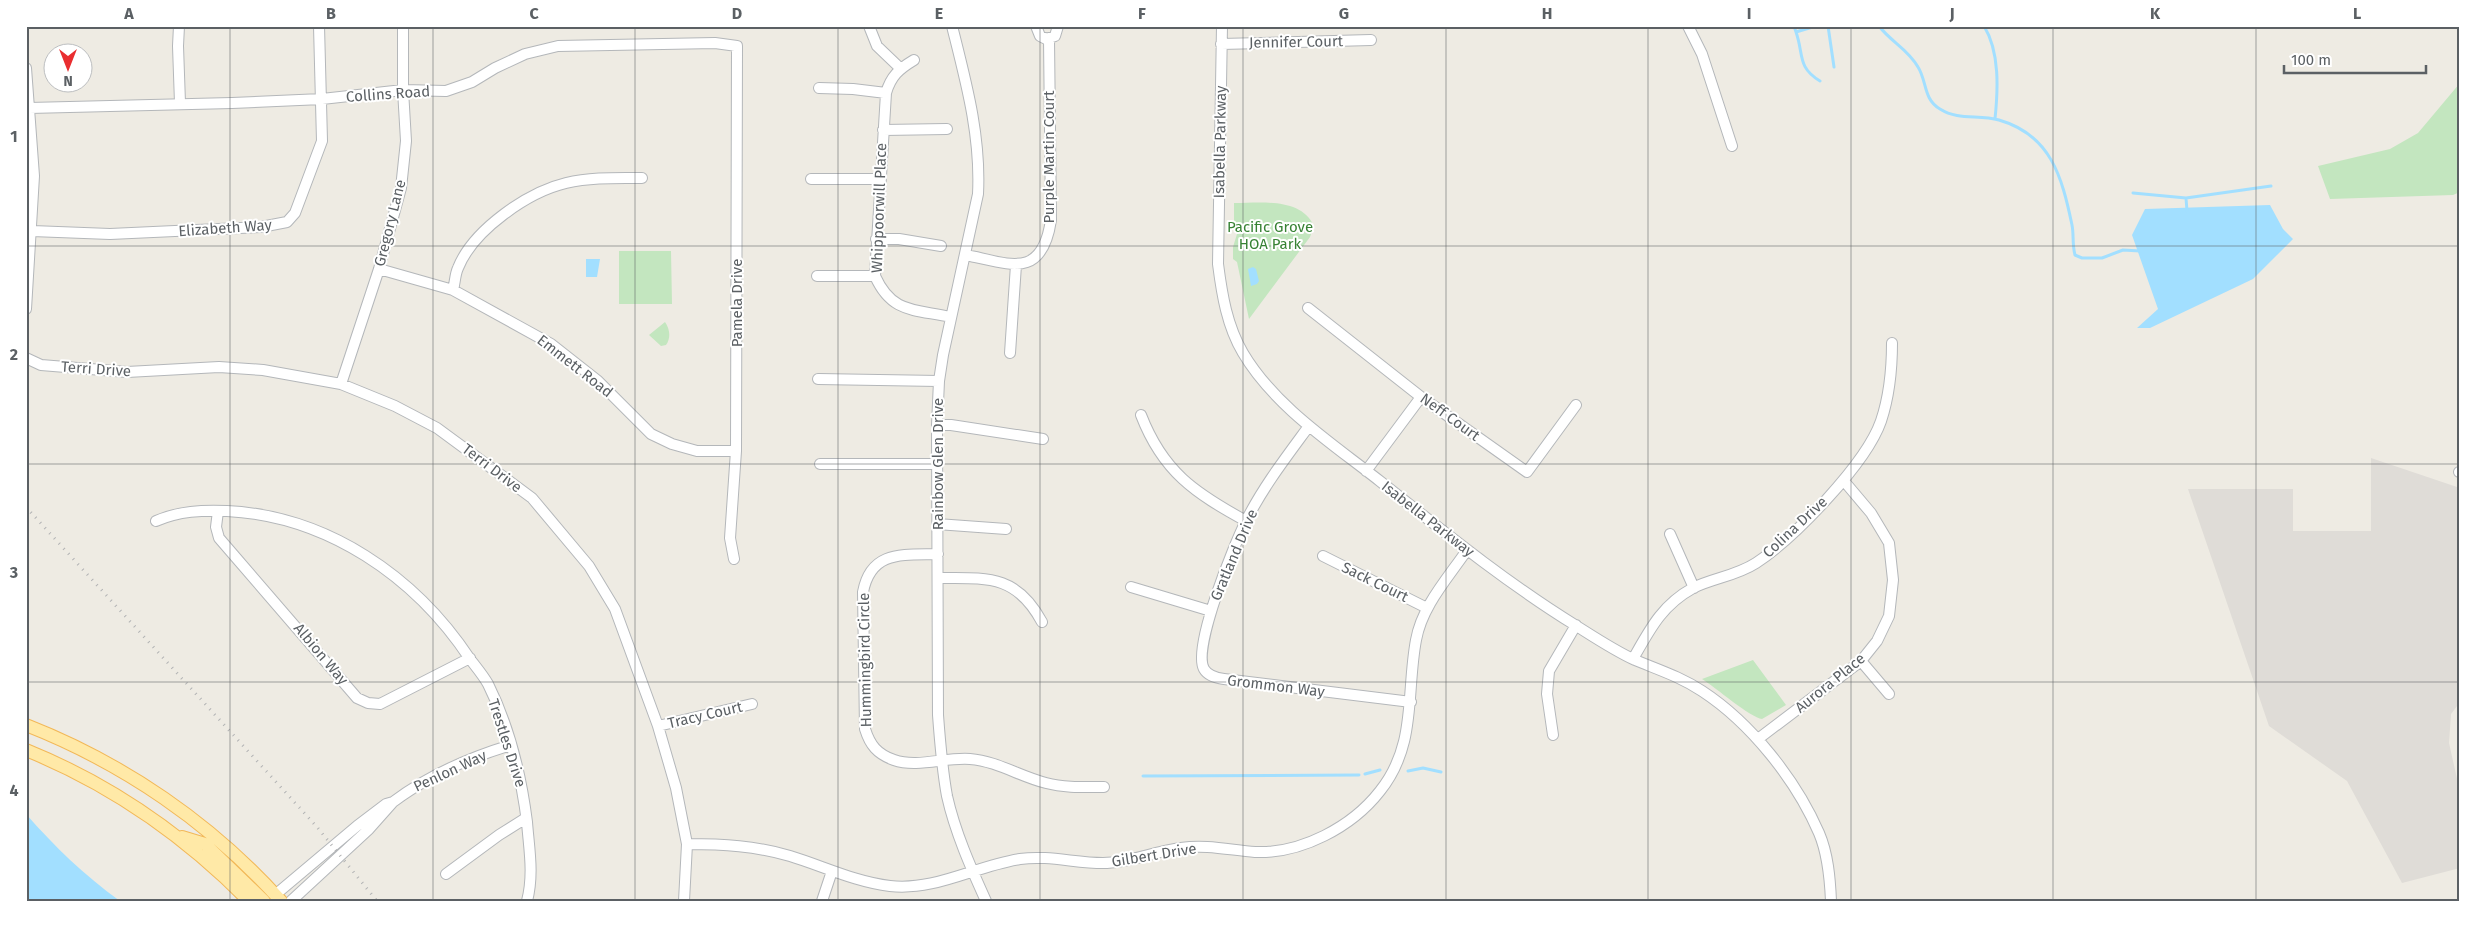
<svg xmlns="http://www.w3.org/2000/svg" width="2486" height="927" viewBox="0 0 2486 927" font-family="'Fira Sans',sans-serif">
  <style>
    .industrial { fill: #dfdcd7 }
    .green { fill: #c3e6bf }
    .water { fill: #a2dfff }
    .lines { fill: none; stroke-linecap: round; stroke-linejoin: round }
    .stream { stroke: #a2dfff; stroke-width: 3 }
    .minor-casing { stroke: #b4b7ba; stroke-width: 12 }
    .major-casing { stroke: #f2b858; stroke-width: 14 }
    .minor { stroke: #fff; stroke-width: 10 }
    .major { stroke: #ffe9a7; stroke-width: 12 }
    .rail { stroke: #b2b3b4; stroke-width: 3; stroke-dasharray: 1 6; stroke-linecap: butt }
    .grid { fill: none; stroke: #5b6064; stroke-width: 1; stroke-opacity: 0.55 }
    .labels { text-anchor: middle; stroke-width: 4; stroke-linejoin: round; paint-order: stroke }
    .street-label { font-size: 15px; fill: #5b6064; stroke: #fff }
    .park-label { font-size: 15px; fill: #378234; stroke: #fff }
    .neatline { fill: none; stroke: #5b6064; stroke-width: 2 }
    .grid-label { font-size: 16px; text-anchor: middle; font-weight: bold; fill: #5b6064 }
  </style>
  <rect width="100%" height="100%" fill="#eeebe3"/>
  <path class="industrial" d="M 2371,458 L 2460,488 L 2460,702 L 2451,714 L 2449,743 L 2460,792 L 2460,868 L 2402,883 L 2347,781 L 2269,726 L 2188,489 L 2293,489 L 2293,531 L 2371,531 Z"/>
  <path class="green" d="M 2460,83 L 2460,192 L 2453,195 L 2330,199 L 2318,166 L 2390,149 L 2418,133 Z
    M 1234,203 C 1260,203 1301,197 1314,226 L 1310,237 L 1249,319 L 1237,262 L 1233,259 L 1233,247 L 1237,234 L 1234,223 Z
    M 619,251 L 671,251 L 672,304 L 619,304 Z
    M 665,322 C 670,329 671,338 666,345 L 661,346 L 649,335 Z
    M 1753,660 L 1786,705 L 1762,719 C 1751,718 1715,687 1702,679 Z"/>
  <path class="water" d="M 2270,205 L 2283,229 L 2293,239 L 2253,279 L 2150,328 L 2137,328 L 2158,309 L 2132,235 L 2145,209 Z
    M 586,259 L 600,259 L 597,277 L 586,277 Z
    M 1253,267 L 1256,269 L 1259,281 L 1257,284 L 1251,286 L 1248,269 Z
    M 26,814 C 55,847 84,875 120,901 L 26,901 Z"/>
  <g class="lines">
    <path class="stream" d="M 1794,26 L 1796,32 L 1816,26
      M 1828,26 L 1834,67
      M 1879,26 C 1891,42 1908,49 1918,67 C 1927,81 1923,99 1940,109 C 1959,121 1978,114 1999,120 C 2051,135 2062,177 2072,225 C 2074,235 2072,244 2075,255 L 2082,258 L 2102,258 L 2123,250 L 2140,251
      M 1984,26 C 2000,52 1998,90 1995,119
      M 1796,32 C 1804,55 1797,67 1820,81
      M 2133,193 L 2186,198 L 2187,211
      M 2186,198 L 2271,186
      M 1408,771 L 1423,768 L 1441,772
      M 1365,774 L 1380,770
      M 1143,776 L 1359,775"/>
    <defs>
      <path id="minor" d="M 179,26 L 178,46 L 180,103
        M 869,26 L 877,46 L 900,68
        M 952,26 C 966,82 981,136 978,194 L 943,355 L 939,381 L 937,425 L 938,715 C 940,742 942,769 947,796 C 955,832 971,868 986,901
        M 1036,26 L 1040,36 L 1046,39 L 1055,36 L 1058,26
        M 1222,26 L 1218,264 C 1222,295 1227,326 1243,353 C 1275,407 1333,444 1381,482 C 1444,532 1507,583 1575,625 C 1594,637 1615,651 1635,660 C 1659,670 1681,677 1702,691 C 1751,723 1796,780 1819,833 C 1828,854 1830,878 1831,901
        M 1688,26 L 1702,54 L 1732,146
        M 1221,44 L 1371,40
        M 914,60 C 899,69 891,76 886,93 L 875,276 C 892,314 915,309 951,317
        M 26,68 L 34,176 L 26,309
        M 819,88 L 853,89 L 886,93
        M 29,108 L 232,103 L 322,99 L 403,90 L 446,91 L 472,82 L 495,68 L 525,54 L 558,46 L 715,43 L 737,46 L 736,451 L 730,538 L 734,559
        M 883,130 L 947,129
        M 811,179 L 879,179
        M 32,231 L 110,234 L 261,227 L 287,222 L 295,213 L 322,141 L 319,26
        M 876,239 L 899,239 L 941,246
        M 966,255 C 1010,264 1042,280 1051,220 L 1049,39
        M 379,269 L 453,290 L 551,344 L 598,381 L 651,434 L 672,444 L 697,451 L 736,451
        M 817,276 L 875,276
        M 453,290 C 455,283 455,274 458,268 C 473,230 528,192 566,183 C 591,177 616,178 642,178
        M 1308,308 L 1421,397 L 1527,472 L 1576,405
        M 1010,353 L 1016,265
        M 26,358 L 41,365 L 127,372 L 219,367 L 263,370 L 341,384 L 395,406 L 437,428 L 532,498 L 589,566 L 615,609 L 658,726 L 676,788 L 687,844 L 684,901
        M 818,379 L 939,381
        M 341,384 L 379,269 L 401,188 L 406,141 L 403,90 L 403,26
        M 1141,415 C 1163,472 1195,493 1246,521
        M 937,425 L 951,425 L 1043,439
        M 1309,426 C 1287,456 1263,487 1246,521 C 1234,545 1192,648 1204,669 C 1208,676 1216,678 1224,679 L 1411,702
        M 820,464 L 937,464
        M 1366,471 L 1421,397
        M 2459,472 L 2460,472
        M 218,511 L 216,527 L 219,538 L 357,698 L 368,703 L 380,704 L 470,658
        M 156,521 C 179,511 202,510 227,511 C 327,516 415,576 470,659 C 476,667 483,675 488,684 C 509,726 521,775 527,822 C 529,849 534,874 527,901
        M 937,524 L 1006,529
        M 1670,534 L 1694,588
        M 938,554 C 903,555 871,550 863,592 L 865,729 C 870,745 877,754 894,760 C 917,768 946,757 970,759 C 997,761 1021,777 1046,783 C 1065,788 1085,787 1104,787
        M 1323,556 L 1427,608
        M 938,578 C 987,578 1016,574 1042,622
        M 1131,587 L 1211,611
        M 1633,659 C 1650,629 1662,605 1693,588 C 1713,578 1736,576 1756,563 C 1794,538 1866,464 1881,421 C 1889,397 1892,369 1892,343
        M 1861,661 L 1889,694
        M 658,726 L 752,704
        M 1553,735 L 1547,694 L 1549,671 L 1576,625
        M 1758,739 L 1861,661 L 1877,641 L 1889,616 L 1893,580 L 1889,543 L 1871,513 L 1844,481
        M 393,802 C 429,775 468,758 511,745
        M 687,844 C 723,844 756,846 790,856 C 823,866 855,882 890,886 C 936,891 975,866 1020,859 C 1048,855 1075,863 1103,863 C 1130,863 1155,851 1181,848 C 1206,844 1230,850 1255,852 C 1301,854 1352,827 1380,791 C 1417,745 1406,693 1416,640 C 1422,606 1448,578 1467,550
        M 446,874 L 499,835 L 526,818
        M 275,895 L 357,826 L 386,804 L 393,802 L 369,829 L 291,901
        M 822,901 L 832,871"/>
      <path id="major" d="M 26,725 C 123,763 211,823 281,901
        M 26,750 C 110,784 185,836 249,901
        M 182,837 L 205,844 L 264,901"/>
    </defs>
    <use href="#minor" class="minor-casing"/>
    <use href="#major" class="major-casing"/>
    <use href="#minor" class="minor"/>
    <use href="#major" class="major"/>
    <path class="rail" d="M 26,507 L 317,827 L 377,901"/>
  </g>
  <path class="grid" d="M 230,26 L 230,901M 433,26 L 433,901M 635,26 L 635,901M 838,26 L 838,901M 1040,26 L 1040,901M 1243,26 L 1243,901M 1446,26 L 1446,901M 1648,26 L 1648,901M 1851,26 L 1851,901M 2053,26 L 2053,901M 2256,26 L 2256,901M 26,246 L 2460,246M 26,464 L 2460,464M 26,682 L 2460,682"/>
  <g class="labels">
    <g class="street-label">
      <text transform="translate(1296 42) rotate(-1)" y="5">Jennifer Court</text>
      <text transform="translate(388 94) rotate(-4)" y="5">Collins Road</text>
      <text transform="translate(1220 142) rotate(-89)" y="5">Isabella Parkway</text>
      <text transform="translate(1049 157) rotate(-90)" y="5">Purple Martin Court</text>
      <text transform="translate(879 208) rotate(-88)" y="5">Whippoorwill Place</text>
      <text transform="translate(390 223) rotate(-76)" y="5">Gregory Lane</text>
      <text transform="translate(225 228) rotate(-4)" y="5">Elizabeth Way</text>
      <text transform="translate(737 303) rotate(-90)" y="5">Pamela Drive</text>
      <text transform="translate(575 366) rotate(38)" y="5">Emmett Road</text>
      <text transform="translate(96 369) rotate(4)" y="5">Terri Drive</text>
      <text transform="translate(1450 417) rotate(36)" y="5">Neff Court</text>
      <text transform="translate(938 464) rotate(-90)" y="5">Rainbow Glen Drive</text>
      <text transform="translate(492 468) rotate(37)" y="5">Terri Drive</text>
      <text transform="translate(1428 519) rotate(38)" y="5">Isabella Parkway</text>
      <text transform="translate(1795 527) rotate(-43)" y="5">Colina Drive</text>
      <text transform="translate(1234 555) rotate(-67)" y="5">Gratland Drive</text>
      <text transform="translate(1375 582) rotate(26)" y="5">Sack Court</text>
      <text transform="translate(321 654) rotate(50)" y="5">Albion Way</text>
      <text transform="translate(865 660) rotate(-91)" y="5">Hummingbird Circle</text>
      <text transform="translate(1830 683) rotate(-39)" y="5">Aurora Place</text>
      <text transform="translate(1276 686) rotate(7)" y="5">Grommon Way</text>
      <text transform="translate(705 715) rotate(-13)" y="5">Tracy Court</text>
      <text transform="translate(507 743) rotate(72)" y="5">Trestles Drive</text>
      <text transform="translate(450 771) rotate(-25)" y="5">Penlon Way</text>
      <text transform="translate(1154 855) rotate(-9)" y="5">Gilbert Drive</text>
    </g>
    <g class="park-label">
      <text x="1270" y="232">Pacific Grove<tspan x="1270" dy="17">HOA Park</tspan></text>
    </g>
  </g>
  <rect width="2486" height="927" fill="none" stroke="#ffffff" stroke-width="55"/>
  <g transform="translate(68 68) rotate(180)"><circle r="24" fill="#ffffff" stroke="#bdbfc1"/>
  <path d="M0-4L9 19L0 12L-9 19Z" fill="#e92e30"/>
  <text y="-8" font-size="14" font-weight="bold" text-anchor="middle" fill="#5b6064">N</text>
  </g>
  <path d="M2284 65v8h142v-8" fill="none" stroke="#5b6064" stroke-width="2.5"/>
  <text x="2291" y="65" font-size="15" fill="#5b6064" stroke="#ffffff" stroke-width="4" paint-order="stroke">100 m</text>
  <rect x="28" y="28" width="2430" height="872" class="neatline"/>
  <g class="grid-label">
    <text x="129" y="19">A</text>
    <text x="331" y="19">B</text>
    <text x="534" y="19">C</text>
    <text x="737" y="19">D</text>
    <text x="939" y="19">E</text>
    <text x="1142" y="19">F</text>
    <text x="1344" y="19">G</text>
    <text x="1547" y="19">H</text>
    <text x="1749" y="19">I</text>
    <text x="1952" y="19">J</text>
    <text x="2155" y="19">K</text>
    <text x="2357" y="19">L</text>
    <text x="14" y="142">1</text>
    <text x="14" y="360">2</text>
    <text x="14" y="578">3</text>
    <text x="14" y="796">4</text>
  </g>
</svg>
